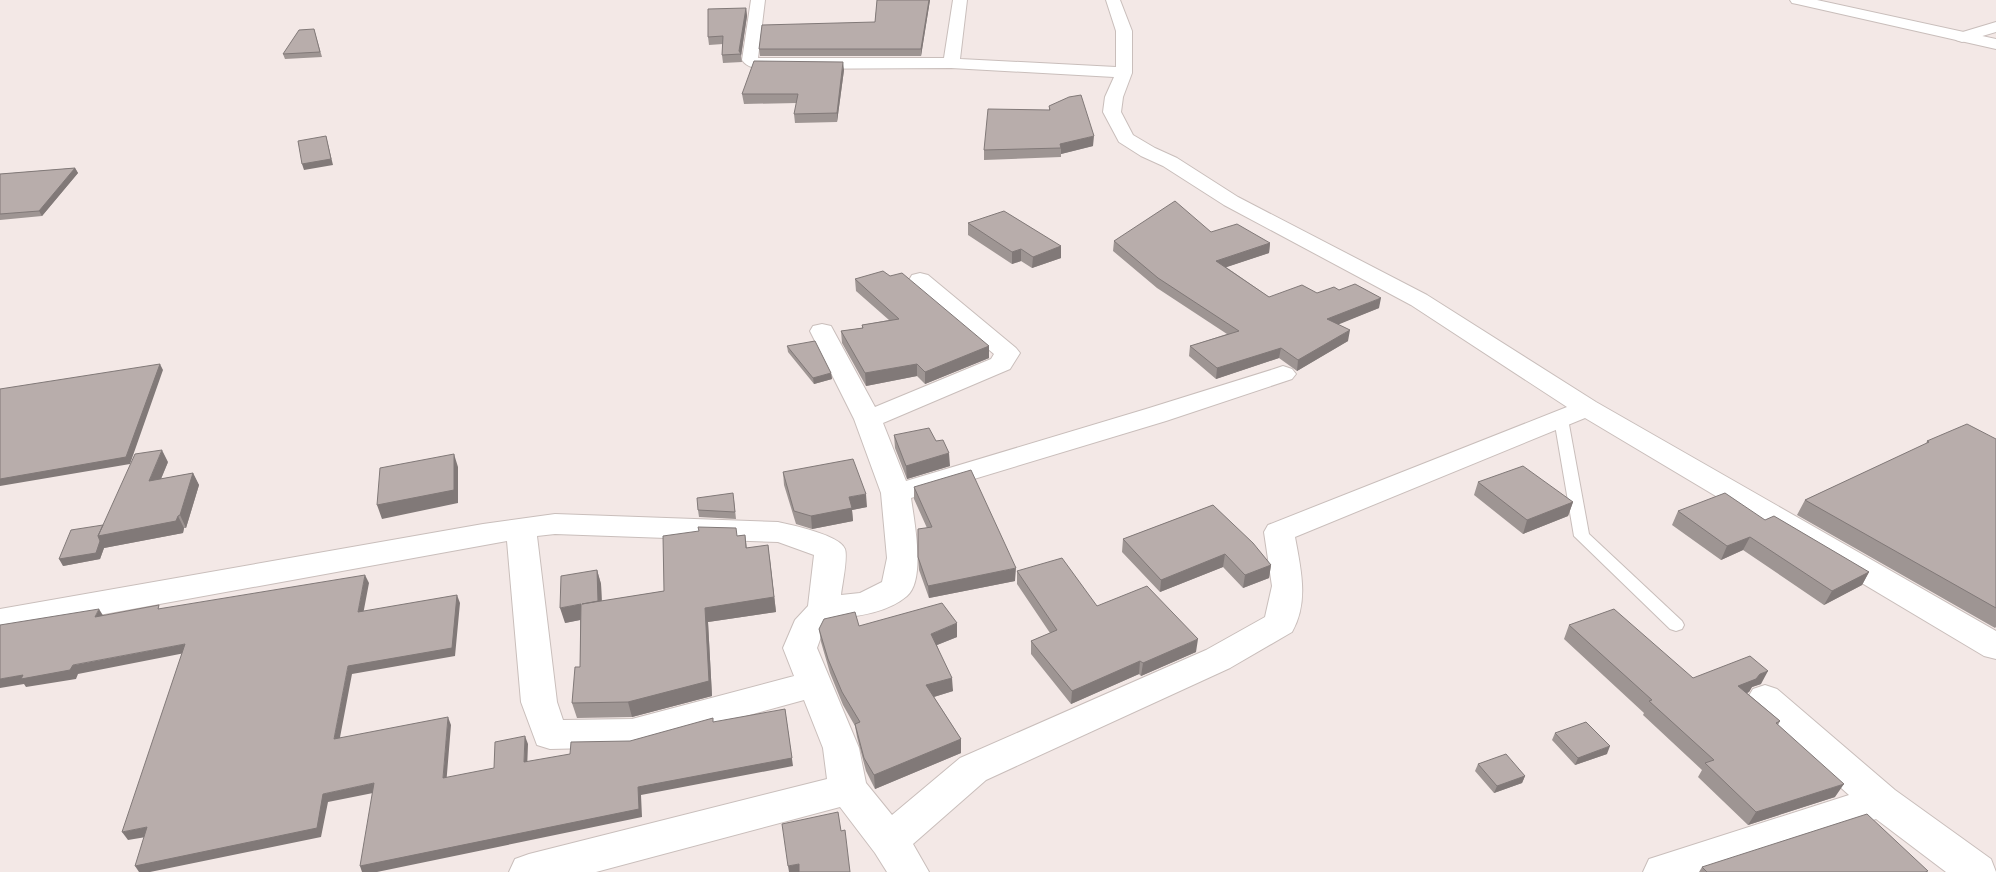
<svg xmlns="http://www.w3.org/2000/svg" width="1996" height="872" viewBox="0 0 1996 872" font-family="'Asap Condensed',sans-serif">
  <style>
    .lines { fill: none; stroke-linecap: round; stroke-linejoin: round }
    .service-casing { stroke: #c9bebb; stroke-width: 2 }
    .minor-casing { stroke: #c9bebb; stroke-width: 2 }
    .tertiary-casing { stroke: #c9bebb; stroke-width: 2 }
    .service { fill: #fff; fill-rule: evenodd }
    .minor { fill: #fff; fill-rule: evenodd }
    .tertiary { fill: #fff; fill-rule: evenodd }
    .wall { fill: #9e9593 }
    .shaded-wall { fill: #817978 }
    .building { fill: #b8adab; stroke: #817978 }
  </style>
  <rect width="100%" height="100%" fill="#f3e8e6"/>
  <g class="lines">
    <defs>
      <path id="service" d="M 1561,415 L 1568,419 L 1589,534 L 1682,621 L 1684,625 L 1682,629 L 1676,631 L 1670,629 L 1574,536 L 1554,419 Z"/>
      <path id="minor" d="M 751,0 L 765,0 L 758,58 L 944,58 L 953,0 L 967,0 L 960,59 L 1116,67 L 1116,31 L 1106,0 L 1120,0 L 1132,31 L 1132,73 L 1123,97 L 1121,112 L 1133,135 L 1155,148 L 1177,158 L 1238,197 L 1427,295 L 1596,402 L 1996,631 L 1996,659 L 1984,656 L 1585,418 L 1295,537 C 1301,570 1309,602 1292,632 L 1230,668 L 986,780 L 913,844 L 929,872 L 887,872 L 875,853 L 840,807 L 596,872 L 509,872 L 515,859 L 529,854 L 827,779 L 823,748 L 804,700 L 632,747 L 550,749 L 537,745 L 521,702 L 507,541 L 0,633 L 0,609 L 483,524 L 555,514 L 778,522 C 792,525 840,535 845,549 C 848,558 842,585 841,595 L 860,593 L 882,582 L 887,558 L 881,493 L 854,419 L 810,331 L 813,326 L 822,324 L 831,326 L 875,407 L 991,359 L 994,354 L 912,285 L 909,280 L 912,275 L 920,273 L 928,275 L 1016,348 L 1020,353 L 1010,369 L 883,423 L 906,481 L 1146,409 L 1274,369 L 1283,366 L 1292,369 L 1296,374 L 1292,379 L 1166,421 L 911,498 C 914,520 926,580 907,596 C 887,613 858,616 834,619 L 822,634 L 817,648 L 859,748 L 866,783 L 892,815 L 960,758 L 1206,650 L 1265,617 L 1272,586 L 1264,532 L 1268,525 L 1567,407 L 1411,305 L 1224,205 L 1163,166 L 1141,156 L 1119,142 L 1103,112 L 1105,97 L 1114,77 L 951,68 L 768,69 C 758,68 748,69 742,60 ZM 555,534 L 778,542 L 814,555 L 808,606 L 795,620 L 783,648 L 794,676 L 632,719 L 563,720 L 557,702 L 537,536 Z
        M 1996,22 L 1996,32 L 1962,42 L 1956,40 L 1954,37 L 1956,34 Z
        M 1765,685 L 1777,689 L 1895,790 L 1991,859 L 1996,872 L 1946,872 L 1876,819 L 1716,872 L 1643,872 L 1649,859 L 1849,795 L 1753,709 L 1747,699 L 1753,689 Z"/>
      <path id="tertiary" d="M 1790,0 L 1817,0 L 1996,39 L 1996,49 L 1797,4 L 1792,3 Z"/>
    </defs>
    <use href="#service" class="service-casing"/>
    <use href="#minor" class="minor-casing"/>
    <use href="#tertiary" class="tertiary-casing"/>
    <use href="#service" class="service"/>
    <use href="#minor" class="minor"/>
    <use href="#tertiary" class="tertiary"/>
  </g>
  <path class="wall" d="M 877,0 L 930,0 L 921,56 L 760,56 L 759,49 L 875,22 Z
    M 746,8 L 747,16 L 741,56 L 742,62 L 723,63 L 722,55 L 723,44 L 709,45 L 708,37 Z
    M 314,29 L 322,57 L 285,59 L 283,54 Z
    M 844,70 L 837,122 L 795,123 L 794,114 L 797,103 L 744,104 L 742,94 Z
    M 1049,106 L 1093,146 L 1061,154 L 1061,157 L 984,160 L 984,150 L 1049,110 Z
    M 75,168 L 78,173 L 42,216 L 0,220 L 0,174 Z
    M 968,223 L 1061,246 L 1061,258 L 1032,268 L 1021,261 L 1012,264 L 968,235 Z
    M 1211,232 L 1270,243 L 1269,253 L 1226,267 L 1269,297 L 1317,293 L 1339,290 L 1379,308 L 1338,324 L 1348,341 L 1297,371 L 1279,358 L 1216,379 L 1189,356 L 1190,346 L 1227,334 L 1157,288 L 1113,251 L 1114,241 Z
    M 890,276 L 989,346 L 989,358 L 925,384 L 917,376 L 866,386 L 842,343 L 841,331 L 862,328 L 862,325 L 889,320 L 856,291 L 855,279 Z
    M 787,346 L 831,373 L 832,379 L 814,384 L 788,352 Z
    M 894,435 L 936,441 L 950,466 L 907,479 L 895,448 Z
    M 1996,439 L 1996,627 L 1995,628 L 1797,515 L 1805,500 L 1926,444 L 1927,441 Z
    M 168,462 L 161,479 L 193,473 L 199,485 L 186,528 L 184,528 L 183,533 L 104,548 L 100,559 L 63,566 L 103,525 Z
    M 783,472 L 867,507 L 852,510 L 853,521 L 812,529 L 796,524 L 784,485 Z
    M 1478,482 L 1573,502 L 1568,516 L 1523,534 L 1474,495 Z
    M 914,487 L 1015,581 L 929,598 L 919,570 L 918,557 L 927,528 L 914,499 Z
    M 734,500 L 736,519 L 699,517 L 698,510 Z
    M 1213,505 L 1271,565 L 1269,578 L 1243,588 L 1223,567 L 1160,592 L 1122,552 L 1123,539 Z
    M 1678,511 L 1765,520 L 1869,572 L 1862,585 L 1824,605 L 1743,550 L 1721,560 L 1672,525 Z
    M 745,535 L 747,548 L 770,559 L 776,612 L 708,622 L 712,696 L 632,717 L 577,718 L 572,703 L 580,667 L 580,620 L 565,623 L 597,570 L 601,584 L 602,601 L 664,591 L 737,536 Z
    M 1017,571 L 1097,606 L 1196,652 L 1141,676 L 1139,674 L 1071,704 L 1031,654 L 1031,641 L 1050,633 L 1017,584 Z
    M 1569,625 L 1693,678 L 1761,684 L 1752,687 L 1749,692 L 1747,693 L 1780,721 L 1778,725 L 1835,797 L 1748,825 L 1698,777 L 1702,770 L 1643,715 L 1644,713 L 1564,639 Z
    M 859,626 L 957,637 L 937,645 L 953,691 L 934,697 L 961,739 L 961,753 L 875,789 L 866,771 L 857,737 L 855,726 L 843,705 L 830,673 L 821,642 L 819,629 Z
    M 1555,733 L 1607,754 L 1575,765 L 1552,740 Z
    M 1478,764 L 1525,776 L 1522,783 L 1494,793 L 1475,771 Z
    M 1702,867 L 1927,872 L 1699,872 Z"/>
  <path class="shaded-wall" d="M 929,0 L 930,0 L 921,56 L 921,49 Z
    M 746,8 L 747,16 L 741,56 L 739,51 Z
    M 843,62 L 844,70 L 837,122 L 837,113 Z
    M 326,136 L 333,165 L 304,170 L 302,164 Z
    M 1094,136 L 1093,146 L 1061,154 L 1061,148 L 1060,144 Z
    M 75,168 L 78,173 L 42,216 L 39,211 Z
    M 1270,243 L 1269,253 L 1215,271 L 1216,261 Z
    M 1061,246 L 1061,258 L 1032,268 L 1033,257 Z
    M 1021,249 L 1021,261 L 1012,264 L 1012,252 Z
    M 1381,298 L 1379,308 L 1325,330 L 1327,319 Z
    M 1350,330 L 1348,341 L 1297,371 L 1298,360 Z
    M 989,346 L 989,358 L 925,384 L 925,372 Z
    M 1281,348 L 1279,358 L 1216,379 L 1217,368 Z
    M 160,364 L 163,370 L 130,464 L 0,486 L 0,479 Z
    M 917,364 L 917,376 L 866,386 L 865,373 Z
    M 831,373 L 832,379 L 814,384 L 813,378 Z
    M 162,450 L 168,462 L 155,493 L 149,481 Z
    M 949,453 L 950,466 L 907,479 L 906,466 Z
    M 454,454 L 458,467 L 458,503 L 382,519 L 377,505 Z
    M 193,473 L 199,485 L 186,528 L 180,515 Z
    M 866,494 L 867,507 L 852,510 L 853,521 L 812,529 L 811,516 L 849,497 Z
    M 1573,502 L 1568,516 L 1523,534 L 1527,520 Z
    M 178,516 L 184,528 L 183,533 L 104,548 L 100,559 L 63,566 L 59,559 L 98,536 Z
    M 1750,537 L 1743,550 L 1721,560 L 1727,546 Z
    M 768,545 L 776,612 L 708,622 L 712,696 L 632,717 L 628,702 L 705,608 Z
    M 1225,554 L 1223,567 L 1160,592 L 1161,580 Z
    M 1271,565 L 1269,578 L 1243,588 L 1245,575 Z
    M 1016,568 L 1015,581 L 929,598 L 928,586 Z
    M 597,570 L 601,584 L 602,616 L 586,619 Z
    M 1869,572 L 1862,585 L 1824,605 L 1832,591 Z
    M 365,575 L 369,583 L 362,620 L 358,612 Z
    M 457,595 L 460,603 L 455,656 L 352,674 L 338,748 L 334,739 L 348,666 Z
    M 581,604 L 585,619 L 565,623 L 560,608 Z
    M 99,609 L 104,617 L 95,617 Z
    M 957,623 L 957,637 L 932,647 L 931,634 Z
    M 1198,639 L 1196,652 L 1141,676 L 1143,663 Z
    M 185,644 L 190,652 L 78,674 L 76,679 L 26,687 L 24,684 L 0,688 L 0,679 Z
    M 1140,661 L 1139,674 L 1071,704 L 1072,691 Z
    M 1768,671 L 1761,684 L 1752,687 L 1749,692 L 1731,700 L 1738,686 L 1760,674 Z
    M 952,678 L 953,691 L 927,699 L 926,685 Z
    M 785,709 L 793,766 L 641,795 L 642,817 L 377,872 L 362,872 L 360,866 L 638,787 Z
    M 448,717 L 451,725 L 446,786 L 443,778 Z
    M 525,736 L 528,744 L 527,771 L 524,762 Z
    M 961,739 L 961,753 L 875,789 L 874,775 Z
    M 1610,746 L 1607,754 L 1575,765 L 1578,758 Z
    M 1525,776 L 1522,783 L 1494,793 L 1497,786 Z
    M 374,783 L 378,792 L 328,802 L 321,837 L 150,872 L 139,872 L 135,866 L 323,794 Z
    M 1844,784 L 1835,797 L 1748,825 L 1756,812 Z
    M 147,827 L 152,836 L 128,840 L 122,832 Z
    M 799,864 L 800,872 L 789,872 L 788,866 Z"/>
  <path class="building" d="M 877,0 L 929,0 L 921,49 L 759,49 L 762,25 L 875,22 Z
    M 746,8 L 739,51 L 741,54 L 722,55 L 723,36 L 708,37 L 708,9 Z
    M 314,29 L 320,52 L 283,54 L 299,30 Z
    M 754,61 L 843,62 L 837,113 L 794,114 L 798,94 L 742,94 Z
    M 1081,95 L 1094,136 L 1060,144 L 1061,148 L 984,150 L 988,109 L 1050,110 L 1049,106 L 1069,97 Z
    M 326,136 L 331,159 L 302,164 L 298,141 Z
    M 75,168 L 39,211 L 0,214 L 0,174 Z
    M 1175,201 L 1211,232 L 1237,224 L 1270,243 L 1216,261 L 1269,297 L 1302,285 L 1317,293 L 1334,287 L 1339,290 L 1355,284 L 1381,298 L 1327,319 L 1350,330 L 1298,360 L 1281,348 L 1217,368 L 1190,346 L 1239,331 L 1158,278 L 1114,241 Z
    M 1004,211 L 1061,246 L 1033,257 L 1021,249 L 1012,252 L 968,223 Z
    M 883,271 L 890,276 L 902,273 L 989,346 L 925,372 L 917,364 L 865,373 L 841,331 L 863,328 L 862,325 L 899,319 L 855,279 Z
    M 815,341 L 831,373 L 813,378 L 787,346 Z
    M 160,364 L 126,457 L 0,479 L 0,389 Z
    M 1967,424 L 1996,439 L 1996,608 L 1805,500 L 1929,442 L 1927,441 Z
    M 929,428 L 936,441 L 943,440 L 949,453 L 906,466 L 894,435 Z
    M 162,450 L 149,481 L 193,473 L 180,515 L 178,516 L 176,521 L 98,536 L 135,454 Z
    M 454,454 L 454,490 L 377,505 L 380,468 Z
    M 853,459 L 866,494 L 849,497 L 852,508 L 811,516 L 794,511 L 783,472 Z
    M 1523,466 L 1573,502 L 1527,520 L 1478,482 Z
    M 971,470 L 1016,568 L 928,586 L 918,557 L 918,529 L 932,527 L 914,487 Z
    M 733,493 L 735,512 L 698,510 L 697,498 Z
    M 1725,493 L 1765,520 L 1774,516 L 1869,572 L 1832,591 L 1750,537 L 1727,546 L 1678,511 Z
    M 1213,505 L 1253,543 L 1271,565 L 1245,575 L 1225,554 L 1161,580 L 1123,539 Z
    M 103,525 L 98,536 L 100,541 L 96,553 L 59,559 L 71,530 Z
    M 698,527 L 736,528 L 737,536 L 745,535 L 746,548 L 768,545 L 774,597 L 705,608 L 709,681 L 628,702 L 572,703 L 575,667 L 580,667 L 581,604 L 560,608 L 561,576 L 597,570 L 598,601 L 582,604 L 664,591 L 663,536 L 699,531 Z
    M 1062,558 L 1097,606 L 1147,586 L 1198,639 L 1143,663 L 1140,661 L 1072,691 L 1031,641 L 1057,630 L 1017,571 Z
    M 365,575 L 358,612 L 457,595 L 452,648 L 348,666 L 334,739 L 448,717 L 443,778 L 494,768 L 495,742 L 525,736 L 524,762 L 570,754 L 571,742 L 630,741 L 713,718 L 713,722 L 785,709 L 792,758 L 638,787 L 639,809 L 360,866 L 374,783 L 323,794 L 317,828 L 135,866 L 147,827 L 122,832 L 185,644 L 73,665 L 70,670 L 21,679 L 23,675 L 0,679 L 0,625 L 99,609 L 95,617 L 159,605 L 158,609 Z
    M 942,603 L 957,623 L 931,634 L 952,678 L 926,685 L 961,739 L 874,775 L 864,758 L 855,724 L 860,722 L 842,692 L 828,659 L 819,629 L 824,619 L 855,612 L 859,626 Z
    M 1614,609 L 1693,678 L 1750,656 L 1768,671 L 1760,674 L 1756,679 L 1738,686 L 1780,721 L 1776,723 L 1844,784 L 1756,812 L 1705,763 L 1714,760 L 1649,701 L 1652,700 L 1569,625 Z
    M 1586,722 L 1610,746 L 1578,758 L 1555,733 Z
    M 1506,754 L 1525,776 L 1497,786 L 1478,764 Z
    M 838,812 L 841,831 L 845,830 L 850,872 L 799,872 L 799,864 L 788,866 L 782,824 Z
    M 1867,814 L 1928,871 L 1925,872 L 1707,872 L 1702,867 Z"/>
</svg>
